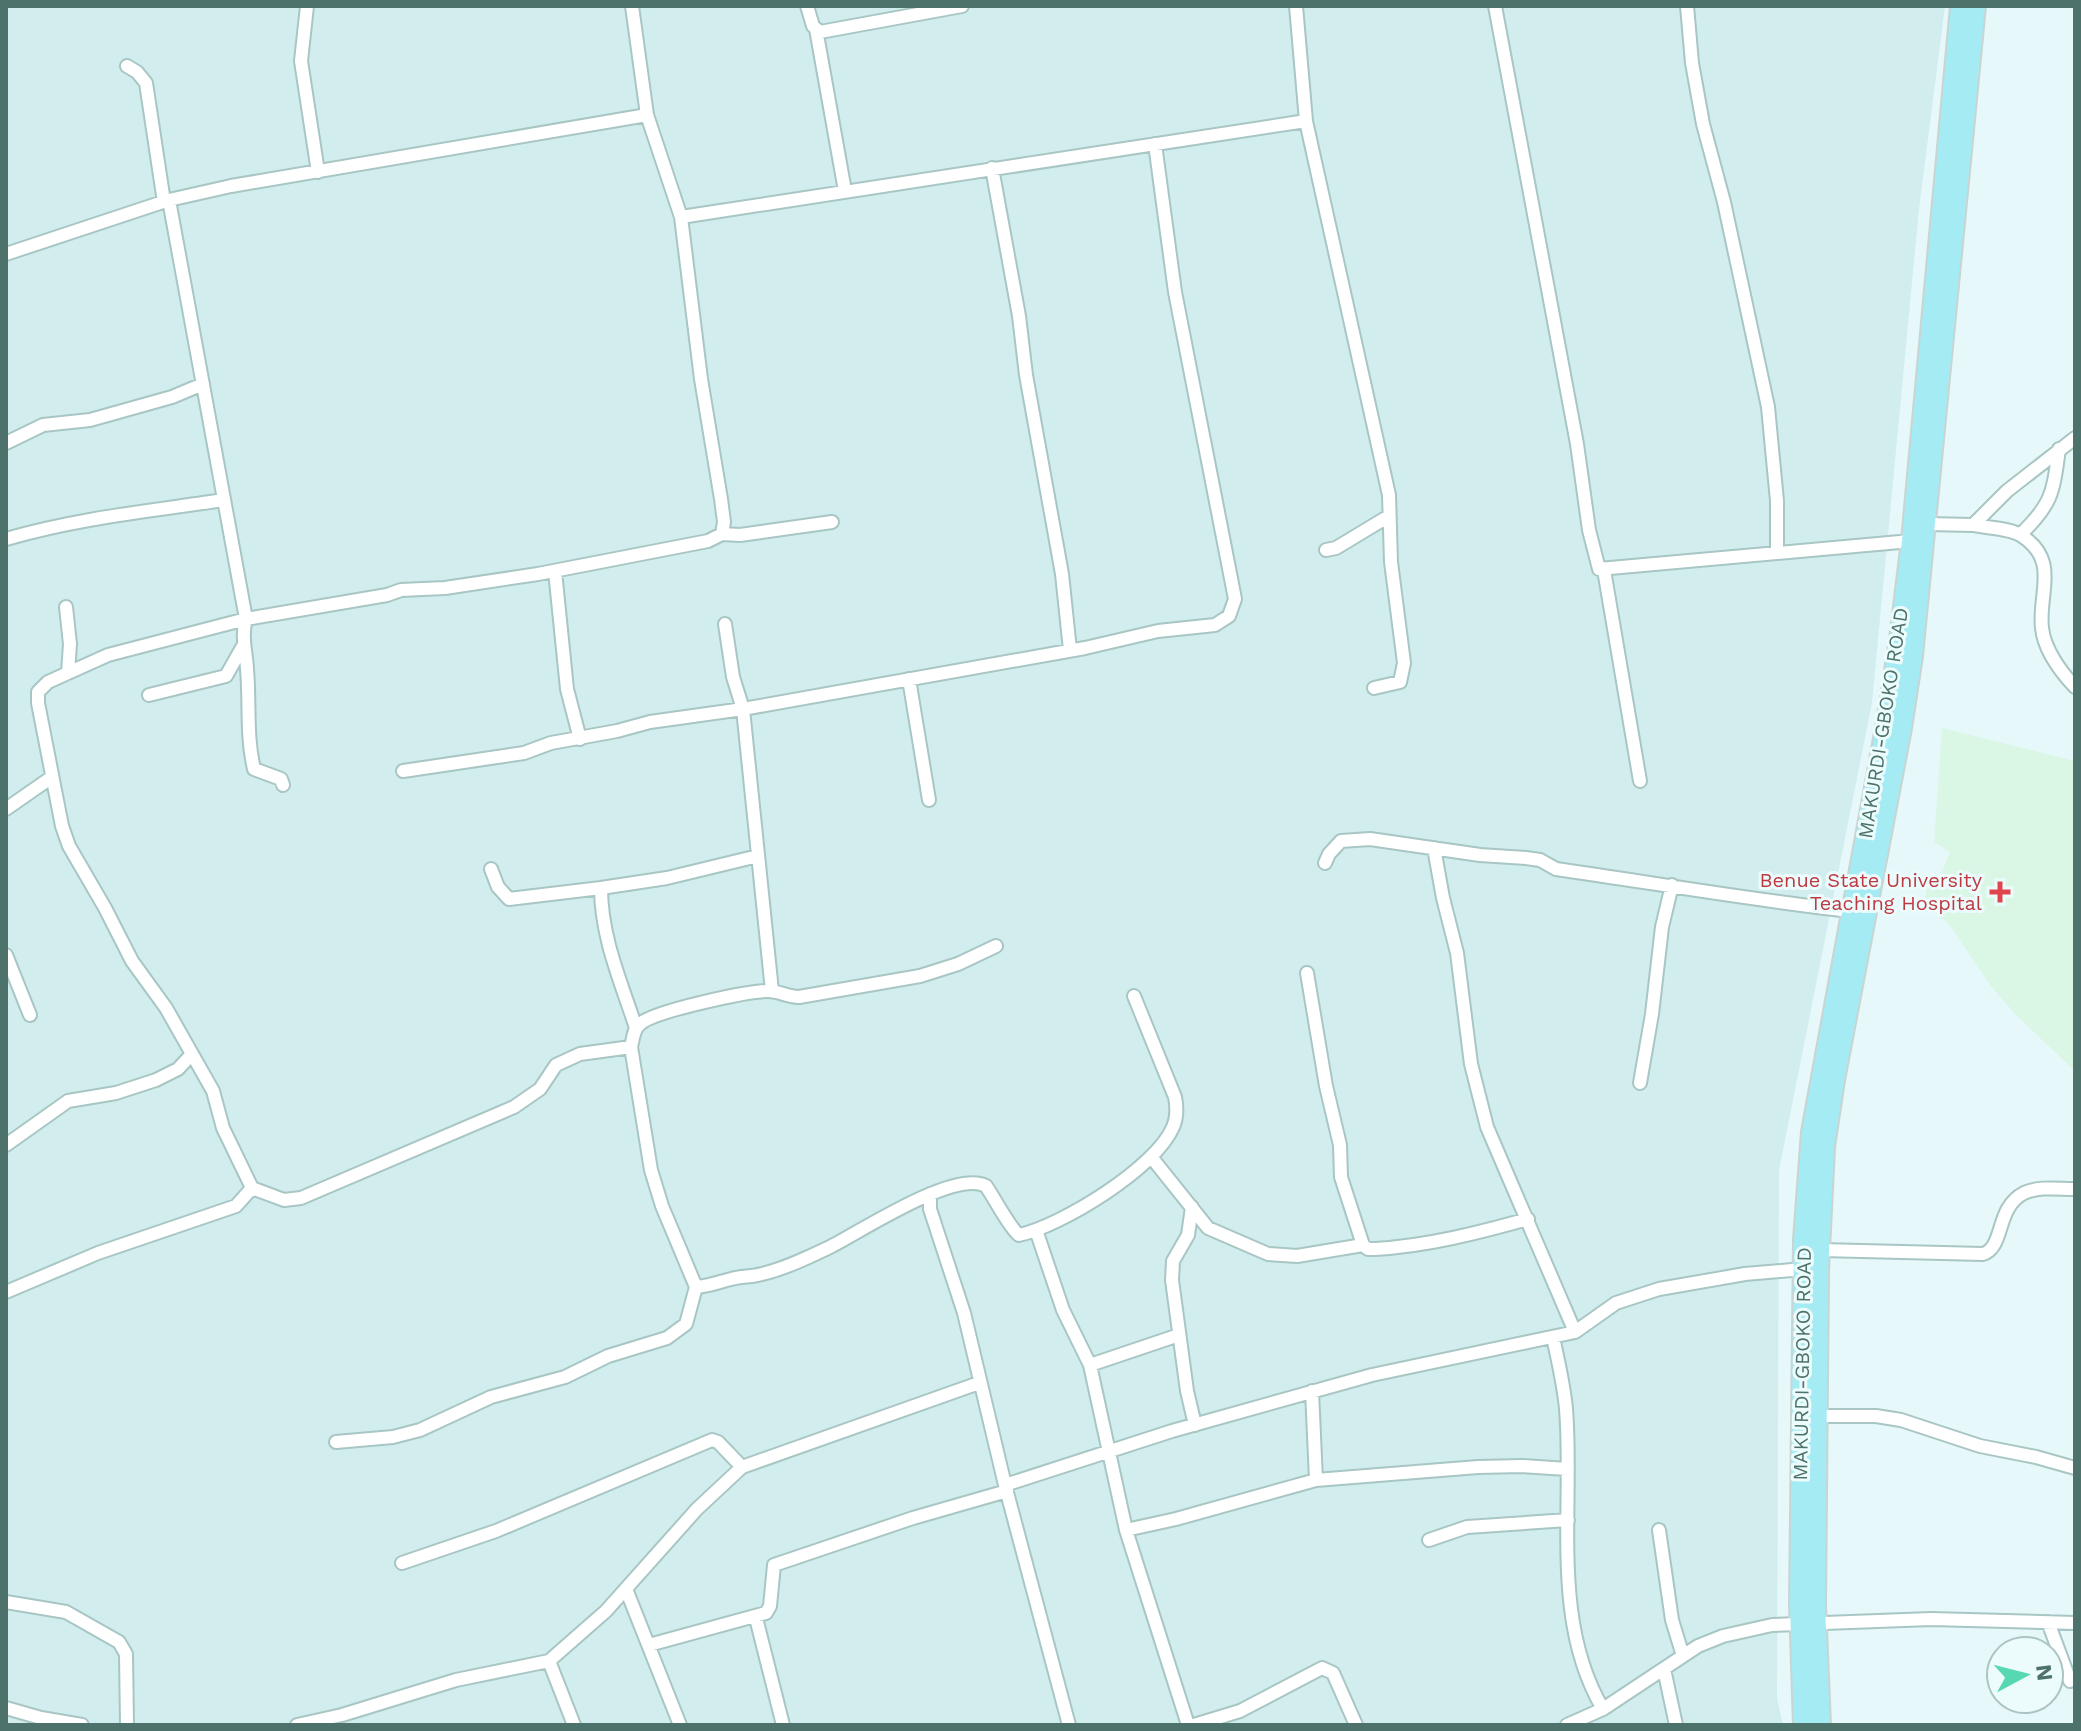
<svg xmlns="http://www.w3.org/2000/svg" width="2081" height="1731" viewBox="0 0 2081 1731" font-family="'Work Sans',sans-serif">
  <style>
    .residential { fill: #d2edee }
    .medical { fill: #daf7e5 }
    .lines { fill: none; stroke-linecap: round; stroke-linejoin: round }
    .street-casing { stroke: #a8c6c3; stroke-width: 16 }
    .primary-casing { stroke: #cad4d3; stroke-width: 22 }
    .street { stroke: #fff; stroke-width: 12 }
    .primary { stroke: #a5ebf3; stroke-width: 18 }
    .health-dot { fill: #e0444e; stroke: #ecfcfd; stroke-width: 3 }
    .labels { text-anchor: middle; stroke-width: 6; stroke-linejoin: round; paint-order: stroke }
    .street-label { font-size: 20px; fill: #4d716b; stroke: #ecfcfd }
    .health-label { font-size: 20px; fill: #be3a42; stroke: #ecfcfd; text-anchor: end }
  </style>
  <rect width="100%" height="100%" fill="#e6f8fa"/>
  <path class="residential" d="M 6,6 L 1945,6 L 1919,209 L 1872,703 L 1779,1170 L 1777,1698 L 1783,1725 L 6,1725 Z"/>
  <path class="medical" d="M 1942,728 L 2075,761 L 2075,1071 L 2016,1015 L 1990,985 L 1949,924 L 1924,902 L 1929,879 L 1938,882 L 1950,852 L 1934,842 Z"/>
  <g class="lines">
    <defs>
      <path id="street" d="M 307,6 L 301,61 L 318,172
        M 807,6 L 813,26 L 820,32 L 962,6
        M 1495,6 L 1577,444 L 1589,530 L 1599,569 L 1911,541
        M 1687,6 L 1692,63 L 1703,124 L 1724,202 L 1768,407 L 1777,501 L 1777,553
        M 816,29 L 845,191
        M 127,66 L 137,72 L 146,83 L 164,202
        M 1306,121 L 1389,495 L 1391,562 L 1404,663 L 1400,682 L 1374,688
        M 992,168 L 1019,316 L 1026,375 L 1062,574 L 1070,650
        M 169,200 L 246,619 C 241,637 246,651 247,669 C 250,703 246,736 254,769 L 281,779 L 283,785
        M 681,217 L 1306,121 L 1296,6
        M 6,254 L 169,200 L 231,186 L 647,115
        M 6,443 L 43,425 L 90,420 L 172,397 L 203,384
        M 1927,524 L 1973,525 L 2007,491 L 2075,438
        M 1973,525 C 1987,528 2011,528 2022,536 C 2060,561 2038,593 2042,628 C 2044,649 2061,672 2075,687
        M 722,534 L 740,535 L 832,522
        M 2021,534 C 2053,503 2053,492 2059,449
        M 6,539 C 78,518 150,511 224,500
        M 1326,550 L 1336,548 L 1389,516
        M 1604,570 L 1640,781
        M 555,571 L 567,689 L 580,739
        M 66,607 L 70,644 L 68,673
        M 725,624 L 733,677 L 743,709 L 772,991
        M 909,679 L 929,800
        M 149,695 L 226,676 L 243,646
        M 403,771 L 524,753 L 551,743 L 617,731 L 650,722 L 743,709 L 1085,648 L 1158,631 L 1215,625 L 1229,616 L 1235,599 L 1175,292 L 1155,144
        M 6,809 L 52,777
        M 1434,848 L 1443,898 L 1457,953 L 1471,1064 L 1487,1127 L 1575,1332
        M 1325,863 L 1329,854 L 1341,841 L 1370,839 L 1480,855 L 1526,858 L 1540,860 L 1556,869 C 1654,883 1751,900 1850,911
        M 491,869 L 498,887 L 509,899 L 601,888
        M 6,955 L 30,1015
        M 1307,973 L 1326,1086 L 1340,1145 L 1341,1177 L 1363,1245 L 1368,1249 L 1375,1249 C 1427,1246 1478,1233 1528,1219
        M 636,1028 C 621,982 601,937 601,888 L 667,878 L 758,856
        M 631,1047 L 580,1054 L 556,1065 L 540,1089 L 514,1107 L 301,1198 L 284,1200 L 252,1188 L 223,1128 L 213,1091 L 166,1008 L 132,961 L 105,908 L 69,846 L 62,826 L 38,703 L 38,692 L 48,682 L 108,655 L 246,619 L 387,595 L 401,590 L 445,588 L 538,574 L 708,541 L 722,534 L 724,522 L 721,499 L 701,379 L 681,217 L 647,115 L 632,6
        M 1640,1083 L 1652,1014 L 1662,927 L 1672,885
        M 6,1145 L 68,1101 L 116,1093 L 156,1080 L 178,1069 L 192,1054
        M 1152,1158 L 1208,1228 L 1268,1254 L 1297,1256 L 1363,1245
        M 930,1194 L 930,1209 L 964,1313 L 1005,1485 L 1069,1725
        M 1192,1207 L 1188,1235 L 1173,1261 L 1172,1280 L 1187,1391 L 1195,1425
        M 1036,1230 L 1063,1310 L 1090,1365 L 1126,1530 L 1176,1519 L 1316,1480 L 1478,1467 L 1522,1466 L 1567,1469
        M 1821,1250 L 1983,1254 C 2005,1247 1995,1208 2024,1193 C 2039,1186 2059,1189 2075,1189
        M 696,1287 C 709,1286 719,1282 731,1279 C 741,1276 752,1277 762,1274 C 784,1269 809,1257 830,1247 C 860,1232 955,1169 986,1186 C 995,1199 1009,1227 1019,1235 C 1061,1226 1156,1168 1173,1127 C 1177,1118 1177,1107 1175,1097 L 1134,996
        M 6,1292 L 98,1253 L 236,1206 L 252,1188
        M 1553,1337 C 1558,1361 1564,1385 1566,1409 C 1574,1508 1550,1620 1603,1709 L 1698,1646 L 1723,1636 L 1772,1625 L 1931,1619 L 2075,1623
        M 1090,1365 L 1179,1335
        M 1312,1391 L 1316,1480
        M 1819,1416 L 1876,1416 L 1901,1420 L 1980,1446 L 2036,1457 L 2075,1468
        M 336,1442 L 393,1437 L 420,1430 L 491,1397 L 565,1377 L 608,1356 L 667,1338 L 686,1324 L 696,1287 L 662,1206 L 651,1170 L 631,1047 C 633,1040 633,1029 640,1024 C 654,1011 748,991 768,991 C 779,991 788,997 799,997 L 920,976 L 958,964 L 996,946
        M 1005,1485 L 1172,1431 L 1372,1375 L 1575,1332 L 1616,1303 L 1659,1289 L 1745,1274 L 1803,1269
        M 1126,1530 L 1188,1725
        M 1659,1530 L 1672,1620 L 1683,1656
        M 1429,1540 L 1467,1527 L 1568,1520
        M 402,1563 L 496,1531 L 712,1440 L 718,1442 L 742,1467
        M 626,1589 L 680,1725
        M 6,1602 L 66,1612 L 119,1642 L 126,1654 L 127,1725
        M 756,1618 L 783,1725
        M 2048,1622 L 2070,1681
        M 649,1645 L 766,1613 L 770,1606 L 774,1565 L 913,1518 L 1007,1491
        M 1664,1669 L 1676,1725
        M 6,1708 L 41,1718 L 82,1725
        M 297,1725 L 342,1715 L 456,1680 L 549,1661
        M 574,1725 L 549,1661 L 606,1611 L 697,1509 L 742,1467 L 979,1383
        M 1194,1725 L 1240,1711 L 1322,1668 L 1333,1673 L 1356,1725
        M 1567,1725 L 1603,1709"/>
      <path id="primary" d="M 1803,1725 L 1799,1606 L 1803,1240 L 1811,1132 L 1886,722 L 1899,639 L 1911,541 L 1960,6
        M 1821,1725 L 1816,1605 L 1819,1271 L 1825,1147 L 1835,1080 L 1902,728 L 1913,656 L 1976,6"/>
    </defs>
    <use href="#street" class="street-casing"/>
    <use href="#primary" class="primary-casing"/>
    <use href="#street" class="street"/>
    <use href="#primary" class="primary"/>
  </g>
  <path class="health-dot" d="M1996 880h8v8h8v8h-8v8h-8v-8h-8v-8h8z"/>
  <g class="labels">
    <g class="street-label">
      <text transform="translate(1883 723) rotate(-81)" y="7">MAKURDI-GBOKO ROAD</text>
      <text transform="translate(1802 1364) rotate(-89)" y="7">MAKURDI-GBOKO ROAD</text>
    </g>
    <g class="health-label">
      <text x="1982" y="887">Benue State University<tspan x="1982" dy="23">Teaching Hospital</tspan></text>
    </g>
  </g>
  <rect width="2081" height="1731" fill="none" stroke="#4d716b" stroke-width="16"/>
  <g transform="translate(2025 1675) rotate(83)"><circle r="38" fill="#ecfcfd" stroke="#acc4c3" stroke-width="2"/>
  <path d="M0-6L14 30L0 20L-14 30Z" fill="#56d9b2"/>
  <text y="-12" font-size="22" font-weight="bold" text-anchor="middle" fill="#4d716b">N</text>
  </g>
</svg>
